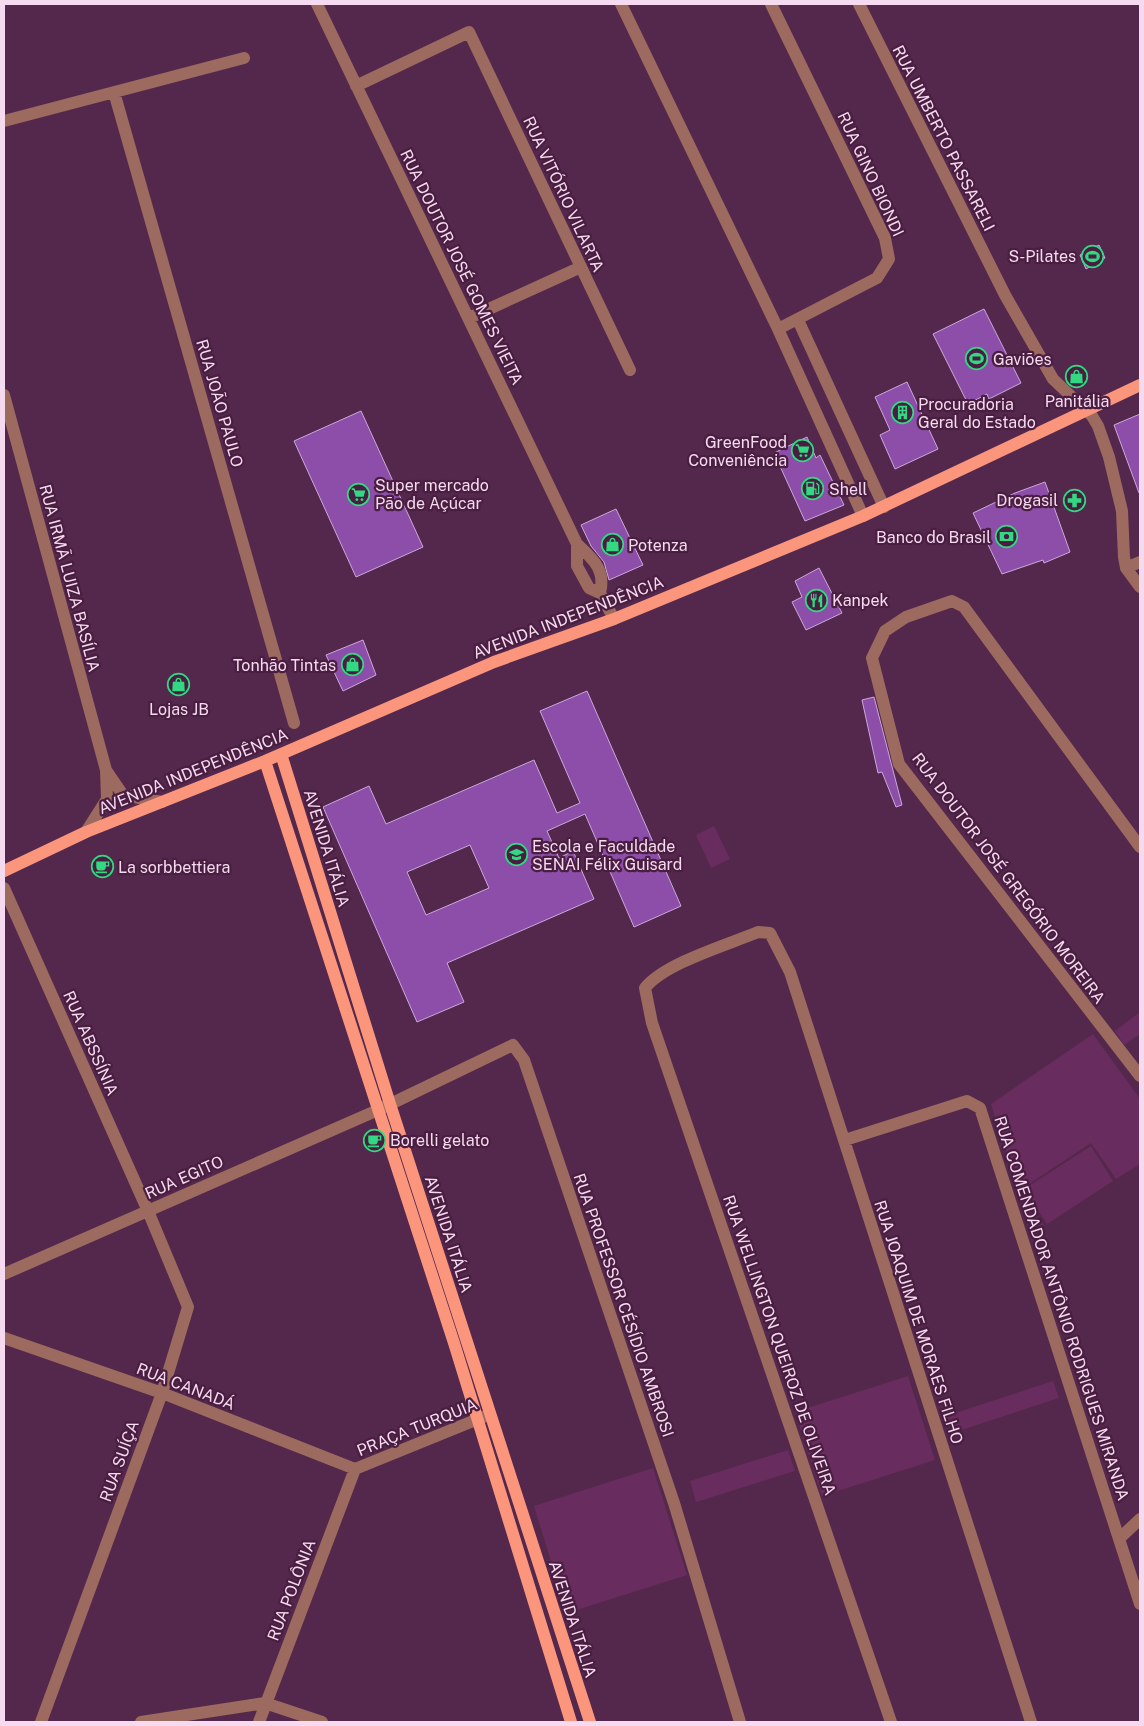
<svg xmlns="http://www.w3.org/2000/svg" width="1144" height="1726" viewBox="0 0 1144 1726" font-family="'Public Sans',sans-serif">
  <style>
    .green { fill: #692c5e }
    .building { fill: #8d4ea9; stroke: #cba8dc; fill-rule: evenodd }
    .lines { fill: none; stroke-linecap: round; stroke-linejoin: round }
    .minor { stroke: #9c6a5e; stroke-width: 12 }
    .major { stroke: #fb967d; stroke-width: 12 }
    .labels { text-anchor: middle; stroke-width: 4.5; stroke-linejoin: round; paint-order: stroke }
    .street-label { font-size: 16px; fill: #f6daef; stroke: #491e41 }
    .poi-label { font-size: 16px; fill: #f6daef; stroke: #491e41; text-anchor: start }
  </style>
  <rect width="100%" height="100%" fill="#54284c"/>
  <path class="green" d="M 714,826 L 730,859 L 711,868 L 696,835 Z
    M 1140,1012 L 1140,1034 L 1124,1045 L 1115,1031 Z
    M 1093,1034 L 1140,1099 L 1140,1164 L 1116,1179 L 1091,1143 L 1020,1190 L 1044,1226 L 1032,1234 L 991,1104 Z
    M 1091,1146 L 1113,1181 L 1047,1224 L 1024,1189 Z
    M 908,1376 L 935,1460 L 822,1496 L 795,1412 Z
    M 1053,1381 L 1059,1398 L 952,1433 L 946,1416 Z
    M 788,1450 L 795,1471 L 696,1502 L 690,1481 Z
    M 653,1468 L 687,1575 L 567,1613 L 534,1506 Z"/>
  <path class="building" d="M 1099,245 L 1105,258 L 1086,269 L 1080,255 Z
    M 984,309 L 1021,383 L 989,399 L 987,394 L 968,404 L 933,334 Z
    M 907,382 L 938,449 L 895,469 L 880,435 L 890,430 L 875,397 Z
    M 361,411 L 423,547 L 356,577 L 294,441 Z
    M 1140,414 L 1140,493 L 1139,493 L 1114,425 Z
    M 807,437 L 816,458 L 820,455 L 844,505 L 805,521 L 774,453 Z
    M 1045,482 L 1070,552 L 1044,563 L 1043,560 L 1002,574 L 973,513 L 1015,493 Z
    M 616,509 L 643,565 L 609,580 L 604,562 L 591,546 L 581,525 Z
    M 819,568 L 842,613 L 806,630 L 792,602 L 802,597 L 795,581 Z
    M 363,640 L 376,675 L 343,691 L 326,655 Z
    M 587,691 L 681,906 L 634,927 L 585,814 L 547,831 L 559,858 L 573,851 L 594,899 L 447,963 L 464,1002 L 417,1022 L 323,807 L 369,786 L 386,824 L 534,760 L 557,813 L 580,803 L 540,711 ZM 470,845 L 489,888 L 426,915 L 407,872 Z
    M 874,697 L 902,805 L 896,807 L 882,772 L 878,773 L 862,700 Z"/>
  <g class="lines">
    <path class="minor" d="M 317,4 L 577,544 C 593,559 606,570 600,593
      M 621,4 L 778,329 L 863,516
      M 771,4 L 885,238 L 889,259 L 877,278 L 778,329
      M 859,4 L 1005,295 L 1053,379 L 1092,416 L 1098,426 L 1109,457 L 1122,511 L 1124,557 L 1126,568 L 1140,587
      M 356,86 L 469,32 L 630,370
      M 114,92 L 294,723
      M 4,121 L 244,58
      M 469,318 L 581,267
      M 798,320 L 884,507
      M 4,395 L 106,770 L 107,799 L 86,832
      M 577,544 L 577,566 L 589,588 L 600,593 L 614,619
      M 1126,568 L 1140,562
      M 106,770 L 123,795 L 162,802
      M 1140,847 L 964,607 L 952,601 L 906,617 L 885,631 L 872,658 L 899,764 L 1140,1076
      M 4,888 L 148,1211 L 188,1307 L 162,1393 L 41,1722
      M 845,1140 L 967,1101 L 980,1108 L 1140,1604
      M 4,1274 L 378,1110 L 513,1045 L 524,1060 L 674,1503 L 740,1722
      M 4,1338 L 162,1393 L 355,1469
      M 355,1469 L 488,1415
      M 1120,1538 L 1140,1519
      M 141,1722 L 265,1703 L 322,1722
      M 259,1722 L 355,1469
      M 891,1722 L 652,1023 L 645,988 C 665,963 727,945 758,932 L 770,933 L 790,972 L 1031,1722"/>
    <path class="major" d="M 281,754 L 390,1104 L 590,1722
      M 265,761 L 454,1343 L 571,1722
      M 4,871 L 86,832 L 265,761 L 494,662 L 614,619 L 863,516 L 1140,385"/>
  </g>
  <defs>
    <symbol id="stadium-ring" viewBox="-11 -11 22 22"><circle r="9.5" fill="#491e41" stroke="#33d882" stroke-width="1.5"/><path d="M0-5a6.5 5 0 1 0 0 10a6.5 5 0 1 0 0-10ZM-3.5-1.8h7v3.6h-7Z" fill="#33d882"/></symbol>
    <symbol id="shop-ring" viewBox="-11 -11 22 22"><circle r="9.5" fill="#491e41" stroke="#33d882" stroke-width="1.5"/><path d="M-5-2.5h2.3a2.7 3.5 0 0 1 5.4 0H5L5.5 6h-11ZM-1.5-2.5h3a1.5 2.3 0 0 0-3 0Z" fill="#33d882"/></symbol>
    <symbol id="building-ring" viewBox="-11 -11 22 22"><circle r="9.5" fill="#491e41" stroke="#33d882" stroke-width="1.5"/><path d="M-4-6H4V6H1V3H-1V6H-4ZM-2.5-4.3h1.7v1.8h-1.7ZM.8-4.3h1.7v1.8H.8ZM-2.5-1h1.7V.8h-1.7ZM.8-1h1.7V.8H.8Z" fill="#33d882"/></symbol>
    <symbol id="supermarket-ring" viewBox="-11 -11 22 22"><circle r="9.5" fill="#491e41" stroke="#33d882" stroke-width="1.5"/><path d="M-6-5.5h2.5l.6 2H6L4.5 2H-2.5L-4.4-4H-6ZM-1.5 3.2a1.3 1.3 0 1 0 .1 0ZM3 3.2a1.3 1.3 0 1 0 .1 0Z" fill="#33d882"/></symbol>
    <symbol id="fuel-ring" viewBox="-11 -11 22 22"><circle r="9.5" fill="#491e41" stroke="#33d882" stroke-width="1.5"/><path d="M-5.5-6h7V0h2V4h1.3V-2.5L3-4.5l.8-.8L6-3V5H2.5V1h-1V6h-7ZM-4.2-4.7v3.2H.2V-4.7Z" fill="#33d882"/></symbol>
    <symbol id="pharmacy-ring" viewBox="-11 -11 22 22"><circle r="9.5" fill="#491e41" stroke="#33d882" stroke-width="1.5"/><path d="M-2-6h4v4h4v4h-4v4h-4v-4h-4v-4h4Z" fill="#33d882"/></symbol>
    <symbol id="bank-ring" viewBox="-11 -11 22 22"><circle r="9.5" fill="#491e41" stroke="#33d882" stroke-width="1.5"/><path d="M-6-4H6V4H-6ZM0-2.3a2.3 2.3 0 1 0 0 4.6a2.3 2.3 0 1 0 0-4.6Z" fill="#33d882"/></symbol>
    <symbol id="restaurant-ring" viewBox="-11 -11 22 22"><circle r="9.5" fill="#491e41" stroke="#33d882" stroke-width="1.5"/><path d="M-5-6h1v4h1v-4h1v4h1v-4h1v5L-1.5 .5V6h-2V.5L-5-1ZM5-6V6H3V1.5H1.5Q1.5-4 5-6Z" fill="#33d882"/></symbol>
    <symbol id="university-ring" viewBox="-11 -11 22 22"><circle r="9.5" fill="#491e41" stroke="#33d882" stroke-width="1.5"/><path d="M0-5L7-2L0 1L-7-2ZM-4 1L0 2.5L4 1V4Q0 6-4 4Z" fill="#33d882"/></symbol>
    <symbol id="cafe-ring" viewBox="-11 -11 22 22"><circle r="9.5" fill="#491e41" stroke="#33d882" stroke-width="1.5"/><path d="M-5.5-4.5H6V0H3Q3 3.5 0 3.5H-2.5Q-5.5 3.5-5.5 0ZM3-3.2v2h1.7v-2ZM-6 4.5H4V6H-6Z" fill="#33d882"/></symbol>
  </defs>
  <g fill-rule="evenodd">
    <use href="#stadium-ring" x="1080" y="244" width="25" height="25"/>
    <use href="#stadium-ring" x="964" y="346" width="25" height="25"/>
    <use href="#shop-ring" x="1064" y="364" width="25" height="25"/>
    <use href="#building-ring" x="890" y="400" width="25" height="25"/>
    <use href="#supermarket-ring" x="790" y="438" width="25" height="25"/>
    <use href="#fuel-ring" x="800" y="476" width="25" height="25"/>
    <use href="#supermarket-ring" x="346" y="482" width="25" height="25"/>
    <use href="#pharmacy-ring" x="1062" y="488" width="25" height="25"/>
    <use href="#bank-ring" x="994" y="524" width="25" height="25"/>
    <use href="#shop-ring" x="600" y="532" width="25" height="25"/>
    <use href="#restaurant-ring" x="804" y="588" width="25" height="25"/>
    <use href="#shop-ring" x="340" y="652" width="25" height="25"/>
    <use href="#shop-ring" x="166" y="672" width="25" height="25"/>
    <use href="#university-ring" x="504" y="842" width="25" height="25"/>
    <use href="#cafe-ring" x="90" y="854" width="25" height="25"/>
    <use href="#cafe-ring" x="362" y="1128" width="25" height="25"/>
  </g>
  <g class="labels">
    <g class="street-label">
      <text transform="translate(944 138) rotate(63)" y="6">RUA UMBERTO PASSARELI</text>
      <text transform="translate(871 174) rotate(65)" y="6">RUA GINO BIONDI</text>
      <text transform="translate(564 194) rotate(65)" y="6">RUA VITÓRIO VILARTA</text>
      <text transform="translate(462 267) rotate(64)" y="6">RUA DOUTOR JOSÉ GOMES VIEITA</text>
      <text transform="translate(220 403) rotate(74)" y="6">RUA JOÃO PAULO</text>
      <text transform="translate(70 578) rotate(75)" y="6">RUA IRMÃ LUIZA BASÍLIA</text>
      <text transform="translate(568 617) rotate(-21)" y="6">AVENIDA INDEPENDÊNCIA</text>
      <text transform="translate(193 771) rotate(-22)" y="6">AVENIDA INDEPENDÊNCIA</text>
      <text transform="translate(327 848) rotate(73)" y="6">AVENIDA ITÁLIA</text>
      <text transform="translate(1009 878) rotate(53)" y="6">RUA DOUTOR JOSÉ GREGÓRIO MOREIRA</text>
      <text transform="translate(91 1043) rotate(66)" y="6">RUA ABSSÍNIA</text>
      <text transform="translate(184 1177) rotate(-24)" y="6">RUA EGITO</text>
      <text transform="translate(449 1234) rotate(72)" y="6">AVENIDA ITÁLIA</text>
      <text transform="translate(624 1305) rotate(71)" y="6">RUA PROFESSOR CÉSÍDIO AMBROSI</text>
      <text transform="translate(1062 1308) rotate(72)" y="6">RUA COMENDADOR ANTÔNIO RODRIGUES MIRANDA</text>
      <text transform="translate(919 1322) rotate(72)" y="6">RUA JOAQUIM DE MORAES FILHO</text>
      <text transform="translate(780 1345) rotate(71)" y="6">RUA WELLINGTON QUEIROZ DE OLIVEIRA</text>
      <text transform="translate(186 1386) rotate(21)" y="6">RUA CANADÁ</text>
      <text transform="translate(417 1427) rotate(-22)" y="6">PRAÇA TURQUIA</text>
      <text transform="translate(119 1461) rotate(-70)" y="6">RUA SUÍÇA</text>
      <text transform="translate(291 1590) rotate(-69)" y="6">RUA POLÔNIA</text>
      <text transform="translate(573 1619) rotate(72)" y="6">AVENIDA ITÁLIA</text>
    </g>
    <g class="poi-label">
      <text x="1076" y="262" text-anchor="end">S-Pilates</text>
      <text x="993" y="365">Gaviões</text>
      <text x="1077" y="407" text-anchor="middle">Panitália</text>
      <text x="918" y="410">Procuradoria<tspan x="918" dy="18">Geral do Estado</tspan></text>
      <text x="787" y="448" text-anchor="end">GreenFood<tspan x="787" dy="18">Conveniência</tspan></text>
      <text x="375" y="491">Super mercado<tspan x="375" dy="18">Pão de Açúcar</tspan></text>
      <text x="829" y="495">Shell</text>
      <text x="1058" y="506" text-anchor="end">Drogasil</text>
      <text x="991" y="543" text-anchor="end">Banco do Brasil</text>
      <text x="628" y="551">Potenza</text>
      <text x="832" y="606">Kanpek</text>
      <text x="336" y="671" text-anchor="end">Tonhão Tintas</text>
      <text x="179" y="715" text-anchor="middle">Lojas JB</text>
      <text x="532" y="852">Escola e Faculdade<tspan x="532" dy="18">SENAI Félix Guisard</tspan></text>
      <text x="118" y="873">La sorbbettiera</text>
      <text x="390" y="1146">Borelli gelato</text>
    </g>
  </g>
  <rect width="1144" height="1726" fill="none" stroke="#f6daef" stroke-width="10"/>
</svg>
